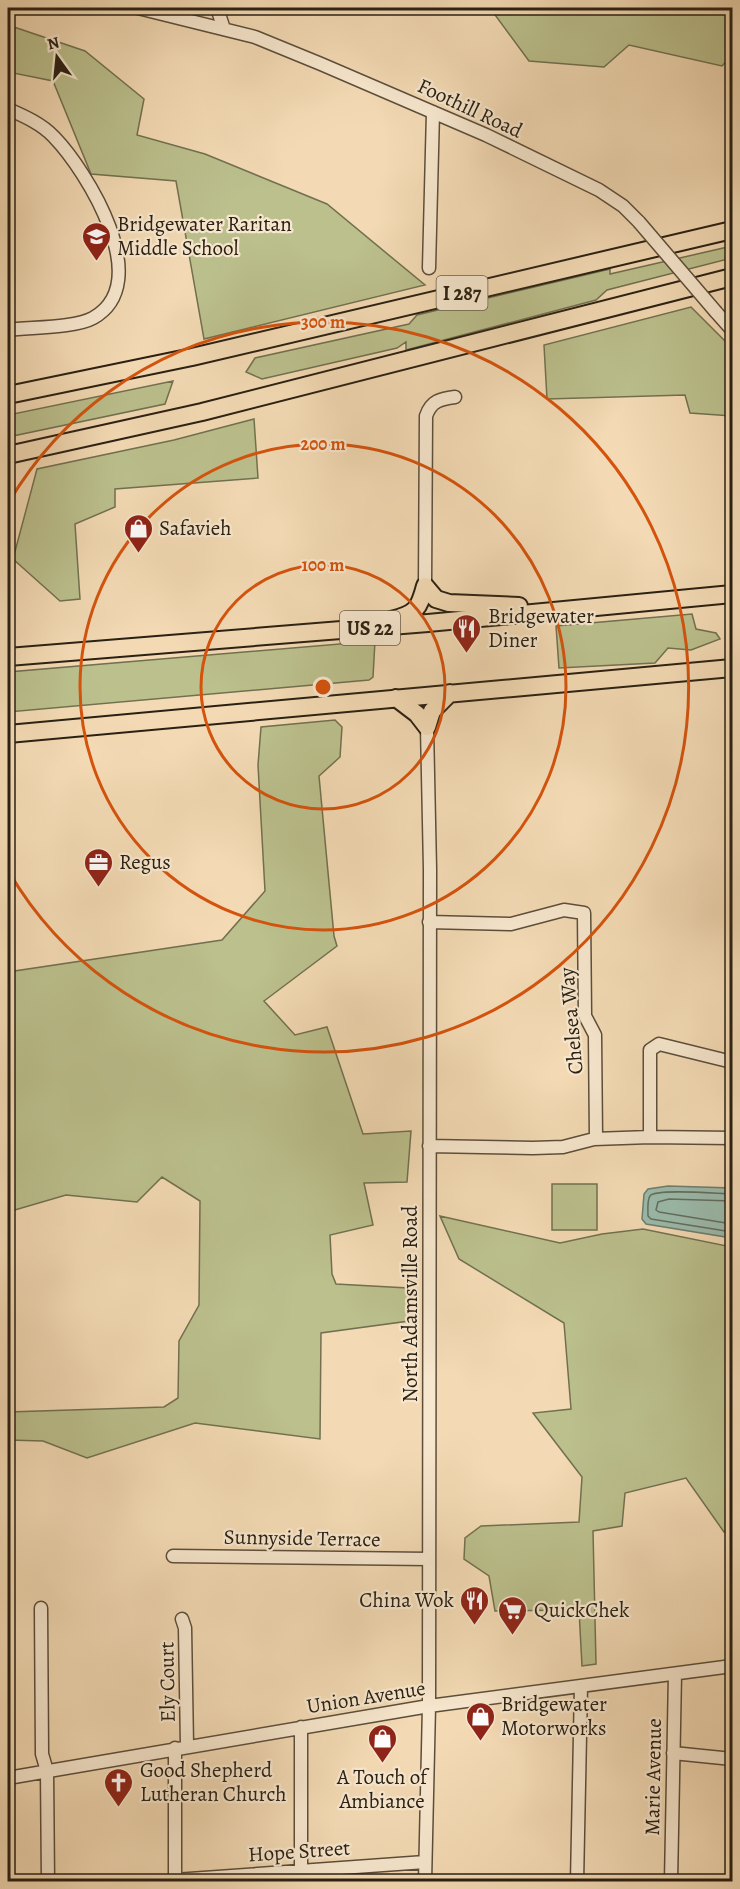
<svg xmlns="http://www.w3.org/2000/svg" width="740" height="1889" viewBox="0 0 740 1889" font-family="Alegreya,serif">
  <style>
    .green { fill: #bbc08d; stroke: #727050; stroke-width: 1.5 }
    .water { fill: #9bbbac; stroke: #6e7d6f; stroke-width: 1.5 }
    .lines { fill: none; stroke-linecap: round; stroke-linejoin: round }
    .shore { stroke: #626e60; stroke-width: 1.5 }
    .minor-casing { stroke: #5c4e3b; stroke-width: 15 }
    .highway-casing { stroke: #2a2013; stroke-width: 20 }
    .minor { stroke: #f7e7ce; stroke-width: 12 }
    .highway { stroke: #f3dab4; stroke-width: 16 }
    .minor-bridge-casing { stroke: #5c4e3b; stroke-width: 15; stroke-linecap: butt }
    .minor-bridge { stroke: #f7e7ce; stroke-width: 12 }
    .ring { fill: none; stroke: #d5530d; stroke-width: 3 }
    .labels { text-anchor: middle; stroke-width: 4.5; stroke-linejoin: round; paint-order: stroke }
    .shield { fill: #f7e7ce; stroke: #685c4b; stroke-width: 1.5 }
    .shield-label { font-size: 20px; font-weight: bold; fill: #2a2013 }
    .street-label { font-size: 21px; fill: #2a2013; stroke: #f7e7ce }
    .poi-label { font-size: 21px; fill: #2a2013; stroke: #f7e7ce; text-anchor: start }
    .centre { fill: #d5530d; stroke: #f7e7ce; stroke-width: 3 }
    .ring-label { font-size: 18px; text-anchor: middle; font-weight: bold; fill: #d5530d; stroke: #f7e7ce; stroke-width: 4.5; stroke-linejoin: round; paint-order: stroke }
  </style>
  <rect width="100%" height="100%" fill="#f3dab4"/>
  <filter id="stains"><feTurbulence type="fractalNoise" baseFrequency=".00333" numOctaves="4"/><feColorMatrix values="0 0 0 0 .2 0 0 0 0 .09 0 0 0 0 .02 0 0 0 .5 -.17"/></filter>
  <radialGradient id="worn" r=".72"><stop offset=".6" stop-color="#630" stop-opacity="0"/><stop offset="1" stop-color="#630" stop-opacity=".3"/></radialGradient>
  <path class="green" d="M 490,8 L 732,8 L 732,55 L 722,66 L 629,45 L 604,67 L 529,61 Z
    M 8,25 L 85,51 L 144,99 L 137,135 L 205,154 L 327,204 L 425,285 L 204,339 L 176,181 L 91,174 L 53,81 L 8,72 Z
    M 732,246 L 732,258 L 607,290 L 596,300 L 406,350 L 406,342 L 397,348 L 262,379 L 246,372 L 255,358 L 409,324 L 417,315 L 610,269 L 610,274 Z
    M 691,307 L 732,348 L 732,416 L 690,413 L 685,395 L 547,399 L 544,345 Z
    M 173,381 L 165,404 L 8,437 L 8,415 Z
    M 254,419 L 258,478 L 115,489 L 115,507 L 75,524 L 80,599 L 60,601 L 13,559 L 37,469 L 174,440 Z
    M 692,614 L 696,629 L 716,633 L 720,639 L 691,650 L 668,648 L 655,663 L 559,668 L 556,626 Z
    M 375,641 L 373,677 L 369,680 L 8,712 L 8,672 Z
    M 335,720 L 342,727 L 340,757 L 319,776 L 334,936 L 337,946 L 264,1001 L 295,1035 L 327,1027 L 363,1134 L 411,1131 L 407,1182 L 364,1183 L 373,1225 L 330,1235 L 332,1274 L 336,1284 L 408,1288 L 409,1321 L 321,1333 L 320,1439 L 195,1423 L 87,1458 L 43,1441 L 8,1440 L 8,1412 L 164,1407 L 178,1398 L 179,1341 L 199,1305 L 200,1201 L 162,1177 L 137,1202 L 66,1195 L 8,1212 L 8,972 L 222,940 L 265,891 L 258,765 L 261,727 Z
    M 552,1184 L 597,1184 L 597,1230 L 552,1230 Z
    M 440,1216 L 560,1243 L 602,1234 L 643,1229 L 732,1247 L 732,1529 L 724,1532 L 686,1478 L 625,1493 L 622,1526 L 593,1531 L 596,1664 L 582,1666 L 579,1610 L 495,1611 L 489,1576 L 464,1559 L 465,1538 L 481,1526 L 579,1522 L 582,1477 L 533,1413 L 571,1409 L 564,1323 L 459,1259 Z"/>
  <path class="water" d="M 668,1186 L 732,1188 L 732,1238 L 646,1224 L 642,1219 L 644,1194 L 648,1189 Z"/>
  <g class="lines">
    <path class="shore" d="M 732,1194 C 720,1194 655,1188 650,1196 C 647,1200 648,1211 648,1216 L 651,1219 L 732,1232
      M 732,1201 L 669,1199 L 658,1202 L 656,1210 L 659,1212 L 732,1224"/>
    <defs>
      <path id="minor" d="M 138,8 L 255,37 L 321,64 L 486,135 L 599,190 L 623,206 L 639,222
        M 217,8 L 224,29
        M 8,109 C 24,116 42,124 54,137 C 87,171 156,283 93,318 C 75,328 30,327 8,330
        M 429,268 L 433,112
        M 716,312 L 732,330
        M 425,586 L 426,416 C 431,401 440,399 455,397
        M 429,922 L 511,924 L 564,910 L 584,913 L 585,1016 L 595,1035 L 596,1139
        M 732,1062 L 659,1044 L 650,1050 L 650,1137 L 732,1138
        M 429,1146 L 533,1148 L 563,1147 L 594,1139 L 650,1137
        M 173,1556 L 429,1559
        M 41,1608 L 42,1754 L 47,1771 L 48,1882
        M 182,1619 L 185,1628 L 187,1746
        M 673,1753 L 732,1759
        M 8,1778 L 429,1706 L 732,1666
        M 175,1880 L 425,1862
        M 175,1882 L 175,1748
        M 301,1882 L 301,1727
        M 425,1882 L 429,1706 L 430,869 L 427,727
        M 577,1882 L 581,1686
        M 671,1882 L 675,1674"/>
      <path id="highway" d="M 8,395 L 192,357 L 732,230
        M 8,455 L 202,412 L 732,277
        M 425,586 L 436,599 L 449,603 L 519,606
        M 391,620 C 416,614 419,609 425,586
        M 8,657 L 428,623 L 732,594
        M 396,698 L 417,714 L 427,727
        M 427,727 L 432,711 L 450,693
        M 8,734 L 732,668"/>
    </defs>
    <use href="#minor" class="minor-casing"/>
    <use href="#highway" class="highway-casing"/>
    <use href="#minor" class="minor"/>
    <use href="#highway" class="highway"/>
    <defs>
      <path id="minor-bridge" d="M 639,222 L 716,312"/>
    </defs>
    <use href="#minor-bridge" class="minor-bridge-casing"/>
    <use href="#minor-bridge" class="minor-bridge"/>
  </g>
  <g class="ring">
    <circle cx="323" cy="687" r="122"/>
    <circle cx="323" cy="687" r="243"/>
    <path d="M9 502A365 365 0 1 1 9 872"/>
  </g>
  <defs>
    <symbol id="school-pin" viewBox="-11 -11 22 30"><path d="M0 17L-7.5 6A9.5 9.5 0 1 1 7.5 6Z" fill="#8f2418" stroke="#f7e7ce"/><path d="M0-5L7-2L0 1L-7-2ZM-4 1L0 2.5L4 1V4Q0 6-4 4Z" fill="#fff"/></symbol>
    <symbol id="shop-pin" viewBox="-11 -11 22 30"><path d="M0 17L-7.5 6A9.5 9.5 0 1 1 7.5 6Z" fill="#8f2418" stroke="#f7e7ce"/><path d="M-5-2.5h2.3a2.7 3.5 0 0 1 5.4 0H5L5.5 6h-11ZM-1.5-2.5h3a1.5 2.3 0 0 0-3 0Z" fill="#fff"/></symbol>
    <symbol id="restaurant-pin" viewBox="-11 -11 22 30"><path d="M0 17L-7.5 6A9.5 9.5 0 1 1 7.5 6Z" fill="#8f2418" stroke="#f7e7ce"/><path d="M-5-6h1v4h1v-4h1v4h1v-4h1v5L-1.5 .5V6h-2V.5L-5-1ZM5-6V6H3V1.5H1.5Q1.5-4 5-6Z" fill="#fff"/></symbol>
    <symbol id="office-pin" viewBox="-11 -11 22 30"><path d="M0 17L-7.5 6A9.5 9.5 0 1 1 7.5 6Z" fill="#8f2418" stroke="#f7e7ce"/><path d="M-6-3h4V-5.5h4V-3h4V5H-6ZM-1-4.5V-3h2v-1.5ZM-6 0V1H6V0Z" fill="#fff"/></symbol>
    <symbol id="supermarket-pin" viewBox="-11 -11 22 30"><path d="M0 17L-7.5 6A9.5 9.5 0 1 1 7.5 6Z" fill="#8f2418" stroke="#f7e7ce"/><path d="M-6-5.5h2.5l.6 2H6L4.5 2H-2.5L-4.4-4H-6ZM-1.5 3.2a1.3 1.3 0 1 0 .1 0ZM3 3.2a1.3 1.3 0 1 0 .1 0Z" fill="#fff"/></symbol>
    <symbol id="church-pin" viewBox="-11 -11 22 30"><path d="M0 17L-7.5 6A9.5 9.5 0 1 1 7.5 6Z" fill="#8f2418" stroke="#f7e7ce"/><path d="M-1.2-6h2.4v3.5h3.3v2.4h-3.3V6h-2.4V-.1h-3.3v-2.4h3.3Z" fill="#fff"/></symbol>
  </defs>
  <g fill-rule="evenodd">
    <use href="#school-pin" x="80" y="220" width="33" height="45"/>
    <use href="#shop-pin" x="122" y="512" width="33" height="45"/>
    <use href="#restaurant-pin" x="450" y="612" width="33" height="45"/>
    <use href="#office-pin" x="82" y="846" width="33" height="45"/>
    <use href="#restaurant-pin" x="458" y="1584" width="33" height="45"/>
    <use href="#supermarket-pin" x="496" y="1594" width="33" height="45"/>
    <use href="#shop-pin" x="464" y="1700" width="33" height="45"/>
    <use href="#shop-pin" x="366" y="1722" width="33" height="45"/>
    <use href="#church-pin" x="102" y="1766" width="33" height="45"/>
  </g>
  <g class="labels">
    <g class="shield">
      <rect x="436.5" y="276" width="51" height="34" rx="4.5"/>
      <rect x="340" y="611" width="60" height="34" rx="4.5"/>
    </g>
    <g class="shield-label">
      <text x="462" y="300">I 287</text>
      <text x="370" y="635">US 22</text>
    </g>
    <g class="street-label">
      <text transform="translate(470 108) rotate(25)" y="7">Foothill Road</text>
      <text transform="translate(571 1021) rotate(-95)" y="7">Chelsea Way</text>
      <text transform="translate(410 1304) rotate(-90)" y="7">North Adamsville Road</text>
      <text transform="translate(302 1538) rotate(1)" y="7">Sunnyside Terrace</text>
      <text transform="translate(167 1682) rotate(-91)" y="7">Ely Court</text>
      <text transform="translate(366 1697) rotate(-9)" y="7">Union Avenue</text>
      <text transform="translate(653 1777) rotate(-89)" y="7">Marie Avenue</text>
      <text transform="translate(299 1851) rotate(-4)" y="7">Hope Street</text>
    </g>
    <g class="poi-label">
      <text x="117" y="231">Bridgewater Raritan<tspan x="117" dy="24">Middle School</tspan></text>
      <text x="159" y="535">Safavieh</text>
      <text x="488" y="623">Bridgewater<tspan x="488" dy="24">Diner</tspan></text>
      <text x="119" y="869">Regus</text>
      <text x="454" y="1607" text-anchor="end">China Wok</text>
      <text x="534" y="1617">QuickChek</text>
      <text x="501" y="1711">Bridgewater<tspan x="501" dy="24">Motorworks</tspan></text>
      <text x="140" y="1777">Good Shepherd<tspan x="140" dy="24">Lutheran Church</tspan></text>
      <text x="382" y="1784" text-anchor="middle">A Touch of<tspan x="382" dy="24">Ambiance</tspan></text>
    </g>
  </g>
  <circle cx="323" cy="687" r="9" class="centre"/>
  <g class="ring-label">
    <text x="323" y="328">300 m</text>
    <text x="323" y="450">200 m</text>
    <text x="323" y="571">100 m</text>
  </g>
  <rect width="740" height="1889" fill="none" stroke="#f3dab4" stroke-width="30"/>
  <rect x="9" y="9" width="722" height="1871" fill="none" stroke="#2a2013" stroke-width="3"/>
  <rect x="15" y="15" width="710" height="1859" fill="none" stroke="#2a2013" stroke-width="1.5"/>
  <g transform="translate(57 57) rotate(345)" stroke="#f7e7ce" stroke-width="4.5" paint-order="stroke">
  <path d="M0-4.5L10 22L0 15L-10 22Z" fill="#2a2013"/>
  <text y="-9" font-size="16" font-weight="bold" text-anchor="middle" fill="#2a2013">N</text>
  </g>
  <rect width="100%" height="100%" filter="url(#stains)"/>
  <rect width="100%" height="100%" fill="url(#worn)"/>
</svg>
